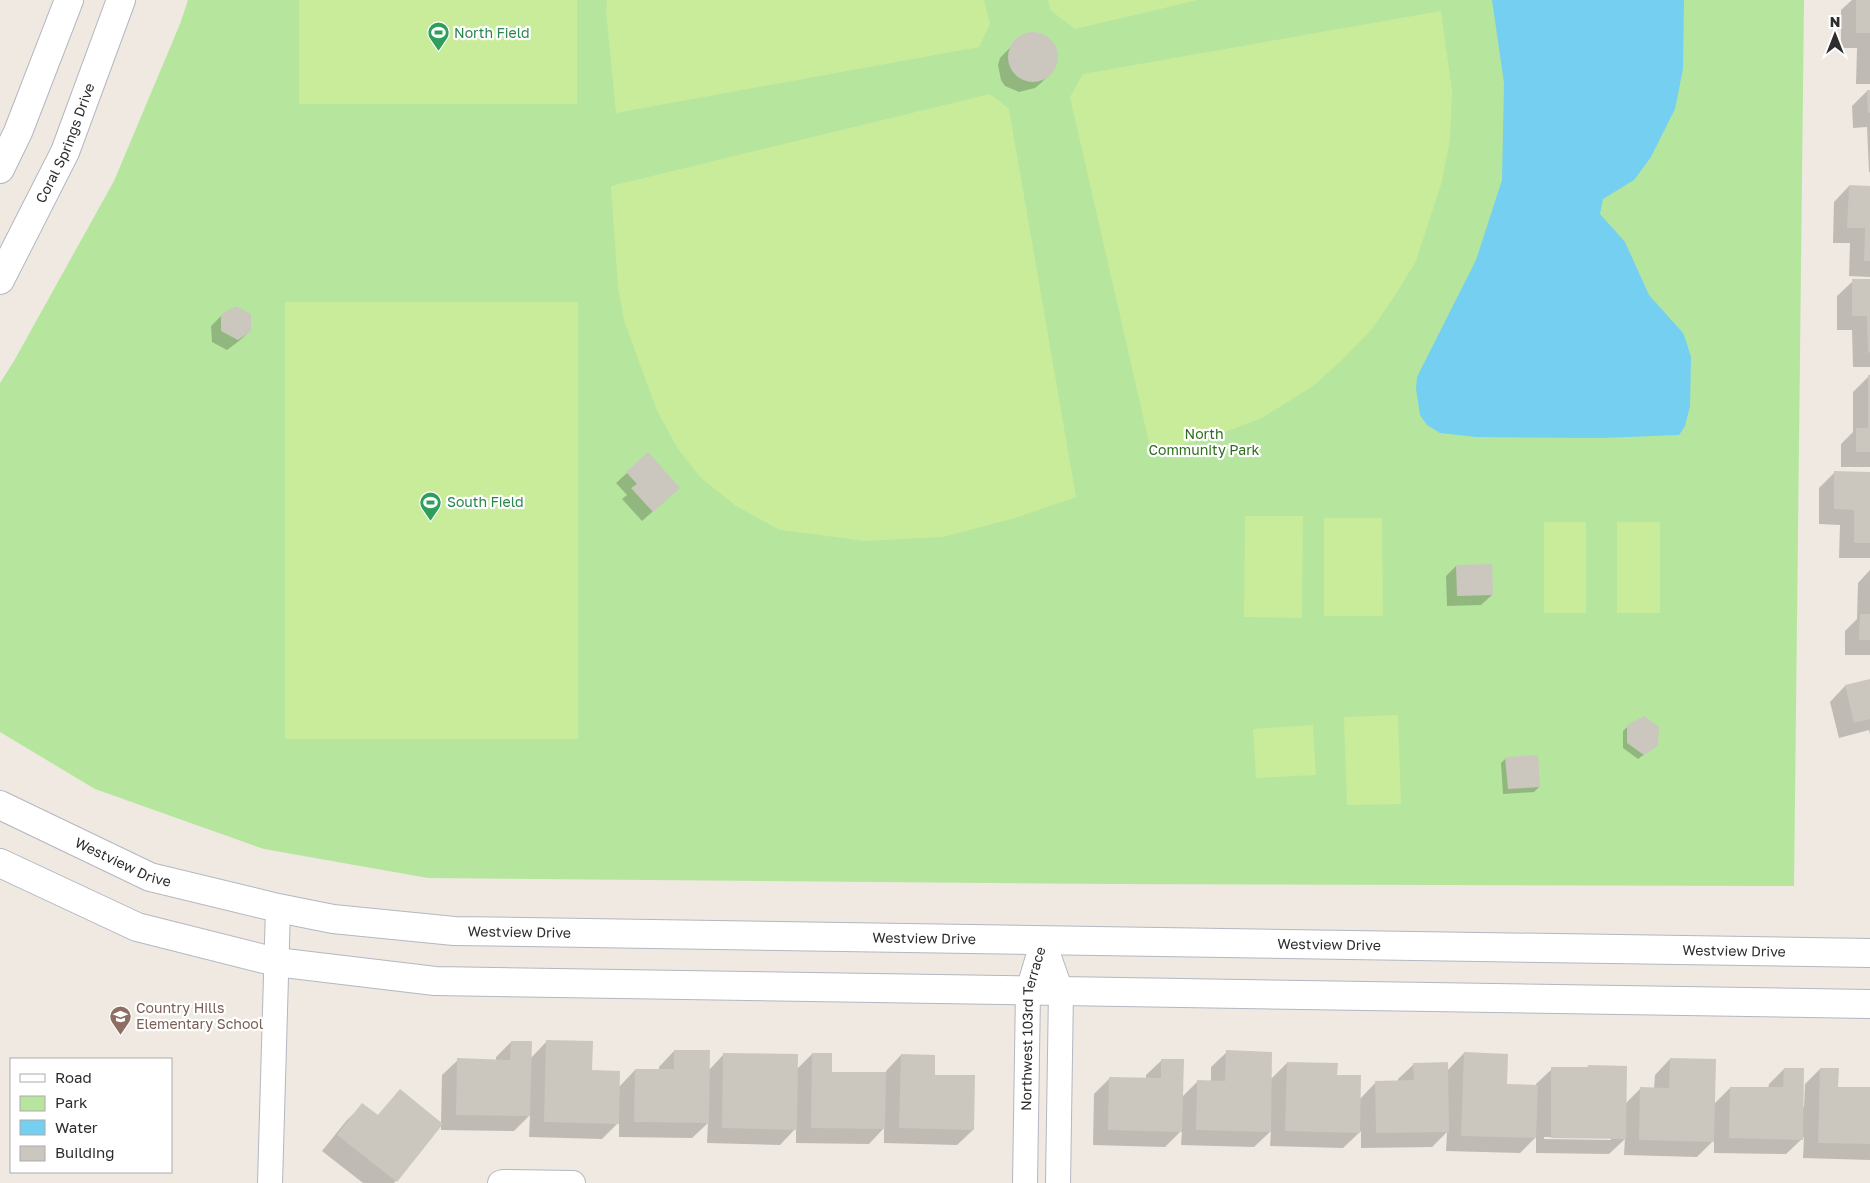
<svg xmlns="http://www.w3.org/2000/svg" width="1870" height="1183" viewBox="0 0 1870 1183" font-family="'Golos Text',sans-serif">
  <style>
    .green { fill: #b6e59e }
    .pitch { fill: #c9ec9a }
    .water { fill: #75cff0 }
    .shadow { fill: #0003; fill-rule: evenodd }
    .building { fill: #cbc7bf }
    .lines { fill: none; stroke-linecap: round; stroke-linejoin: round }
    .street-casing { stroke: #b4b7c1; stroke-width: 26 }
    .secondary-casing { stroke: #b4b7c1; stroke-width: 30 }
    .street { stroke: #fff; stroke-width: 24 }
    .secondary { stroke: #fff; stroke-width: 28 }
    .labels { text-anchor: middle; stroke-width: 4.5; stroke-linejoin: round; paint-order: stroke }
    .leisure-label { font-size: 14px; fill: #27864d; stroke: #fff; text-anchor: start }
    .street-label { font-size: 14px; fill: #2e2e2e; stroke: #fff }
    .park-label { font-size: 14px; fill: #2c6e1b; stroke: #fff }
    .education-label { font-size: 14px; fill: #785e54; stroke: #fff; text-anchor: start }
  </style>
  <rect width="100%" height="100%" fill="#efe9e1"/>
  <path class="green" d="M 188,0 L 1804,0 L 1794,886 L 1114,884 L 428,878 L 264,849 L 95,789 L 0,732 L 0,383 L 14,361 L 114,181 L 180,24 Z"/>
  <path class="pitch" d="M 299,0 L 577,0 L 577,104 L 299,104 Z
    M 607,0 L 984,0 L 990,24 L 979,47 L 616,113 L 606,11 Z
    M 1048,0 L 1198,0 L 1075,29 L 1050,10 Z
    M 1441,11 L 1452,91 L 1450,139 L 1442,181 L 1416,261 L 1392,300 L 1371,330 L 1342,360 L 1313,386 L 1262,418 L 1206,439 L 1151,451 L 1070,97 L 1083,74 Z
    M 990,94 L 1009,109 L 1076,497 L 1015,518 L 943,537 L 865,541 L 780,530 L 736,506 L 700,477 L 678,449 L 657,411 L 624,320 L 618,288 L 611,186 Z
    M 285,302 L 578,302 L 578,739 L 285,739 Z
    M 1245,516 L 1303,516 L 1302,618 L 1244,617 Z
    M 1324,518 L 1382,518 L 1383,616 L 1324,616 Z
    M 1544,522 L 1586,522 L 1586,613 L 1544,613 Z
    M 1617,522 L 1660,522 L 1660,613 L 1617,613 Z
    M 1398,715 L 1401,804 L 1347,805 L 1344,717 Z
    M 1313,725 L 1316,775 L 1256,778 L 1253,729 Z"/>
  <path class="water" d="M 1492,0 L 1684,0 L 1683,69 L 1675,109 L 1651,157 L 1634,180 L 1603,199 L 1600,214 L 1625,242 L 1649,295 L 1683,333 L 1686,341 L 1691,357 L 1690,406 L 1685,426 L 1679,435 L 1602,438 L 1476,437 L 1440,433 L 1427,425 L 1420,415 L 1416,389 L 1417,377 L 1476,260 L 1502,180 L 1504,83 Z"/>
  <path class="shadow" d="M 1852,0 L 1870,0 L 1870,84 L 1856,84 L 1857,48 L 1841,48 L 1841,10 Z
    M 1028,33 L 1037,33 L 1051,41 L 1056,48 L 1057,57 L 1052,72 L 1041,83 L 1035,88 L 1019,92 L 1005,86 L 1001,80 L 998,65 L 1000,58 L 1021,36 Z
    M 1867,91 L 1870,91 L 1870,172 L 1869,172 L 1867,127 L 1853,128 L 1852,106 Z
    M 1849,186 L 1870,187 L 1870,277 L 1849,276 L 1850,243 L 1833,243 L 1834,202 Z
    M 1870,280 L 1870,367 L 1853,367 L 1852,330 L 1837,330 L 1837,296 L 1853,281 Z
    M 222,315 L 250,331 L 239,341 L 227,350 L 212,342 L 211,326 Z
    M 1868,377 L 1870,377 L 1870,467 L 1841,467 L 1841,444 L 1853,432 L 1853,392 Z
    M 648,454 L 668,498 L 642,521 L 622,499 L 627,495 L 616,483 Z
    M 1835,472 L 1870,473 L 1870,558 L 1839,558 L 1840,525 L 1819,524 L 1819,488 Z
    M 1456,566 L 1492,595 L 1481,605 L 1447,606 L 1446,576 Z
    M 1870,570 L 1870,655 L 1845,655 L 1845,631 L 1857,619 L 1858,583 Z
    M 1870,680 L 1870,734 L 1869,730 L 1839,738 L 1830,702 L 1845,686 Z
    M 1628,726 L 1657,745 L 1638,759 L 1623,748 L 1623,731 Z
    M 1506,758 L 1539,787 L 1534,792 L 1503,794 L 1501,763 Z
    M 547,1041 L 591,1071 L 619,1087 L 635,1070 L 659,1070 L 659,1067 L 674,1051 L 709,1070 L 724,1054 L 796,1070 L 812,1054 L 831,1073 L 886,1074 L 886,1071 L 901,1055 L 933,1076 L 973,1130 L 957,1145 L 884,1143 L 884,1128 L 869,1144 L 796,1143 L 796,1128 L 780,1145 L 707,1143 L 708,1123 L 692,1138 L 619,1137 L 619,1122 L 602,1139 L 529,1137 L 530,1115 L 514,1131 L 441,1130 L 441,1125 L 394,1183 L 363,1183 L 322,1151 L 347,1120 L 363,1105 L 377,1116 L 400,1091 L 441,1124 L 442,1075 L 458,1060 L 496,1060 L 496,1057 L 511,1042 L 531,1058 Z
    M 1227,1052 L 1270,1080 L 1287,1063 L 1336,1076 L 1360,1099 L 1376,1082 L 1398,1082 L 1398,1079 L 1414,1064 L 1447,1071 L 1464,1053 L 1506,1085 L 1536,1086 L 1536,1084 L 1552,1069 L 1586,1069 L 1588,1066 L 1625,1104 L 1641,1088 L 1654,1089 L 1655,1075 L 1670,1059 L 1714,1104 L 1730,1088 L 1768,1089 L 1769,1084 L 1784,1069 L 1802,1107 L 1804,1107 L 1805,1084 L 1820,1069 L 1837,1088 L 1870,1089 L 1870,1160 L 1803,1158 L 1804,1137 L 1786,1154 L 1714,1153 L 1714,1140 L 1697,1157 L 1624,1155 L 1625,1139 L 1609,1154 L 1536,1153 L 1536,1137 L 1520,1153 L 1446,1151 L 1447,1132 L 1432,1147 L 1361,1148 L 1361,1131 L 1343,1148 L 1270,1146 L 1271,1131 L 1254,1147 L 1181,1145 L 1182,1130 L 1165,1147 L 1093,1145 L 1094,1094 L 1110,1078 L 1146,1079 L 1146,1075 L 1162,1060 L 1181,1098 L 1198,1081 L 1211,1082 L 1211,1067 ZM 1544,1137 L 1611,1138 L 1611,1140 L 1544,1139 Z"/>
  <path class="building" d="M 1856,0 L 1870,0 L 1870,33 L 1856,33 Z
    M1008 57a25 25 0 1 1 50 0a25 25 0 1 1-50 0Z
    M 1867,90 L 1870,90 L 1870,113 L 1868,113 Z
    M 1849,185 L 1870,186 L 1870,261 L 1864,261 L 1865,228 L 1847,228 Z
    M 1852,279 L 1870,279 L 1870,352 L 1868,353 L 1867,316 L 1852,316 Z
    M 236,306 L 251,314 L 251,331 L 238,340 L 221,331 L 221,314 Z
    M 1868,375 L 1870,375 L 1870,452 L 1856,452 L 1856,428 L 1868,428 Z
    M 648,452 L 680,488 L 653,512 L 631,488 L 637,484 L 626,472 Z
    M 1834,471 L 1870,472 L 1870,543 L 1854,543 L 1854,510 L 1834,509 Z
    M 1492,564 L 1493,595 L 1457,596 L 1456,565 Z
    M 1860,614 L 1870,614 L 1870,640 L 1859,640 Z
    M 1870,679 L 1870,719 L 1854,723 L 1845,685 Z
    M 1644,716 L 1659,727 L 1658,746 L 1644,755 L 1627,743 L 1627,725 Z
    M 1538,755 L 1540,787 L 1508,789 L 1505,757 Z
    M 546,1040 L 593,1041 L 592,1070 L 620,1071 L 619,1124 L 544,1122 Z
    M 511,1041 L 532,1041 L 530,1116 L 456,1115 L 457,1058 L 510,1060 Z
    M 674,1050 L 710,1050 L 709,1123 L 634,1122 L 635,1069 L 674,1069 Z
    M 1226,1050 L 1272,1052 L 1271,1132 L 1196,1130 L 1197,1080 L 1225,1081 Z
    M 1464,1052 L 1508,1054 L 1507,1084 L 1538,1085 L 1536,1138 L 1461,1136 Z
    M 723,1053 L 798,1054 L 797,1130 L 722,1128 Z
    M 812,1053 L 832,1053 L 832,1072 L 886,1072 L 885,1129 L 811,1128 Z
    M 901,1054 L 935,1055 L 935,1075 L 975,1075 L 974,1130 L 899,1128 Z
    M 1670,1058 L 1716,1059 L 1714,1142 L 1639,1140 L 1640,1087 L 1669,1088 Z
    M 1161,1059 L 1184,1059 L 1182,1132 L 1108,1130 L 1109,1077 L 1161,1078 Z
    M 1287,1062 L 1338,1063 L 1337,1075 L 1361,1075 L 1360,1133 L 1285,1131 Z
    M 1448,1062 L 1449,1132 L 1376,1133 L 1375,1081 L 1414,1080 L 1413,1063 Z
    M 1588,1065 L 1627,1066 L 1626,1139 L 1551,1138 L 1551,1067 L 1588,1067 Z
    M 1784,1068 L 1804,1068 L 1803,1140 L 1729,1138 L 1730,1087 L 1783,1087 Z
    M 1820,1068 L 1839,1068 L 1838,1087 L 1870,1087 L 1870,1144 L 1818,1143 Z
    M 400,1089 L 443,1124 L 397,1182 L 337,1135 L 362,1103 L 378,1115 Z"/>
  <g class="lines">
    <defs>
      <g id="street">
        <path d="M 1043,940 L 1061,991 L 1058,1183"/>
        <path d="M 270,1183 L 278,908"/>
        <path d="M 500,1183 L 503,1182 L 573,1183"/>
        <path id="s1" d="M 1025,1183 L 1028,991 L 1043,940"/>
      </g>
      <g id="secondary">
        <path d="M 0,169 L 18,132 L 69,0"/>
        <path id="s2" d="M 0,280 L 65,152 L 121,0"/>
        <path id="s3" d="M 0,805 L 150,877 L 278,908 L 333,919 L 454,931 L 1870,953"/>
        <path d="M 0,863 L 137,927 L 276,962 L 435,981 L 1870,1004"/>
      </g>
    </defs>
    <use href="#street" class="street-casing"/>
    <use href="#secondary" class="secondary-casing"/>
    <use href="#street" class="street"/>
    <use href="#secondary" class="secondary"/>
  </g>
  <defs>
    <symbol id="stadium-pin" viewBox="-11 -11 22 30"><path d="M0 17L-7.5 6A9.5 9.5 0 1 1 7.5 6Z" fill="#2e9e5b" stroke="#fff"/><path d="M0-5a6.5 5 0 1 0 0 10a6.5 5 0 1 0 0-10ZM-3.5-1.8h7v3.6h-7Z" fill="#fff"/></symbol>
    <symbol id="school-pin" viewBox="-11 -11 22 30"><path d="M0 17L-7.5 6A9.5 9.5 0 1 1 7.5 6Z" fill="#8d6e63" stroke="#fff"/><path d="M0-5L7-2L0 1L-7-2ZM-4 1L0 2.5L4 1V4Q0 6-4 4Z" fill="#fff"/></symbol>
  </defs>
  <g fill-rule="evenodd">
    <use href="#stadium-pin" x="426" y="20" width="25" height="34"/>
    <use href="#stadium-pin" x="418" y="490" width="25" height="34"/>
    <use href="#school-pin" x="108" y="1004" width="25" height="34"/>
  </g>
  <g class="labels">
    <g class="leisure-label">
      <text x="454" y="38">North Field</text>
      <text x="447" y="507">South Field</text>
    </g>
    <g class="street-label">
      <text dy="5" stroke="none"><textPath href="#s2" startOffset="152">Coral Springs Drive</textPath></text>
      <text dy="5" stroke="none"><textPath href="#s3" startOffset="136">Westview Drive</textPath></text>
      <text dy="5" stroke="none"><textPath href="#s3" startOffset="541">Westview Drive</textPath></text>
      <text dy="5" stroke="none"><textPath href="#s3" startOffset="946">Westview Drive</textPath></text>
      <text dy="5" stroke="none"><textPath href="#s3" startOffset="1351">Westview Drive</textPath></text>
      <text dy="5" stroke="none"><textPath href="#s3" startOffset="1756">Westview Drive</textPath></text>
      <text dy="5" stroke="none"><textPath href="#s1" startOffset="155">Northwest 103rd Terrace</textPath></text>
    </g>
    <g class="park-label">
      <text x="1204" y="439">North<tspan x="1204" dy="16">Community Park</tspan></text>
    </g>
    <g class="education-label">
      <text x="136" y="1013">Country Hills<tspan x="136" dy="16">Elementary School</tspan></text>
    </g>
  </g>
  <rect x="10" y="1058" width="162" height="115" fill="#ffffff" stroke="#ababab"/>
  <rect x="20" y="1074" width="25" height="8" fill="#ffffff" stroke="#ababab"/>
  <text x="55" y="1083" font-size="15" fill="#2e2e2e">Road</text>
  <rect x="20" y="1096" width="25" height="15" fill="#b6e59e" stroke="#ababab"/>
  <text x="55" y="1108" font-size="15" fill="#2e2e2e">Park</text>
  <rect x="20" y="1120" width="25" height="15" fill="#75cff0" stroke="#ababab"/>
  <text x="55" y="1133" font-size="15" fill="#2e2e2e">Water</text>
  <rect x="20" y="1146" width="25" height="15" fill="#cbc7bf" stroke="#ababab"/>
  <text x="55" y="1158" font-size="15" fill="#2e2e2e">Building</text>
  <g transform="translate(1835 35)" stroke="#ffffff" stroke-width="4" paint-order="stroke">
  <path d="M0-4L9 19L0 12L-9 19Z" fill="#2e2e2e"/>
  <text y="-8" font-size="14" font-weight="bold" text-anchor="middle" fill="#2e2e2e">N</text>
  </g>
</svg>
